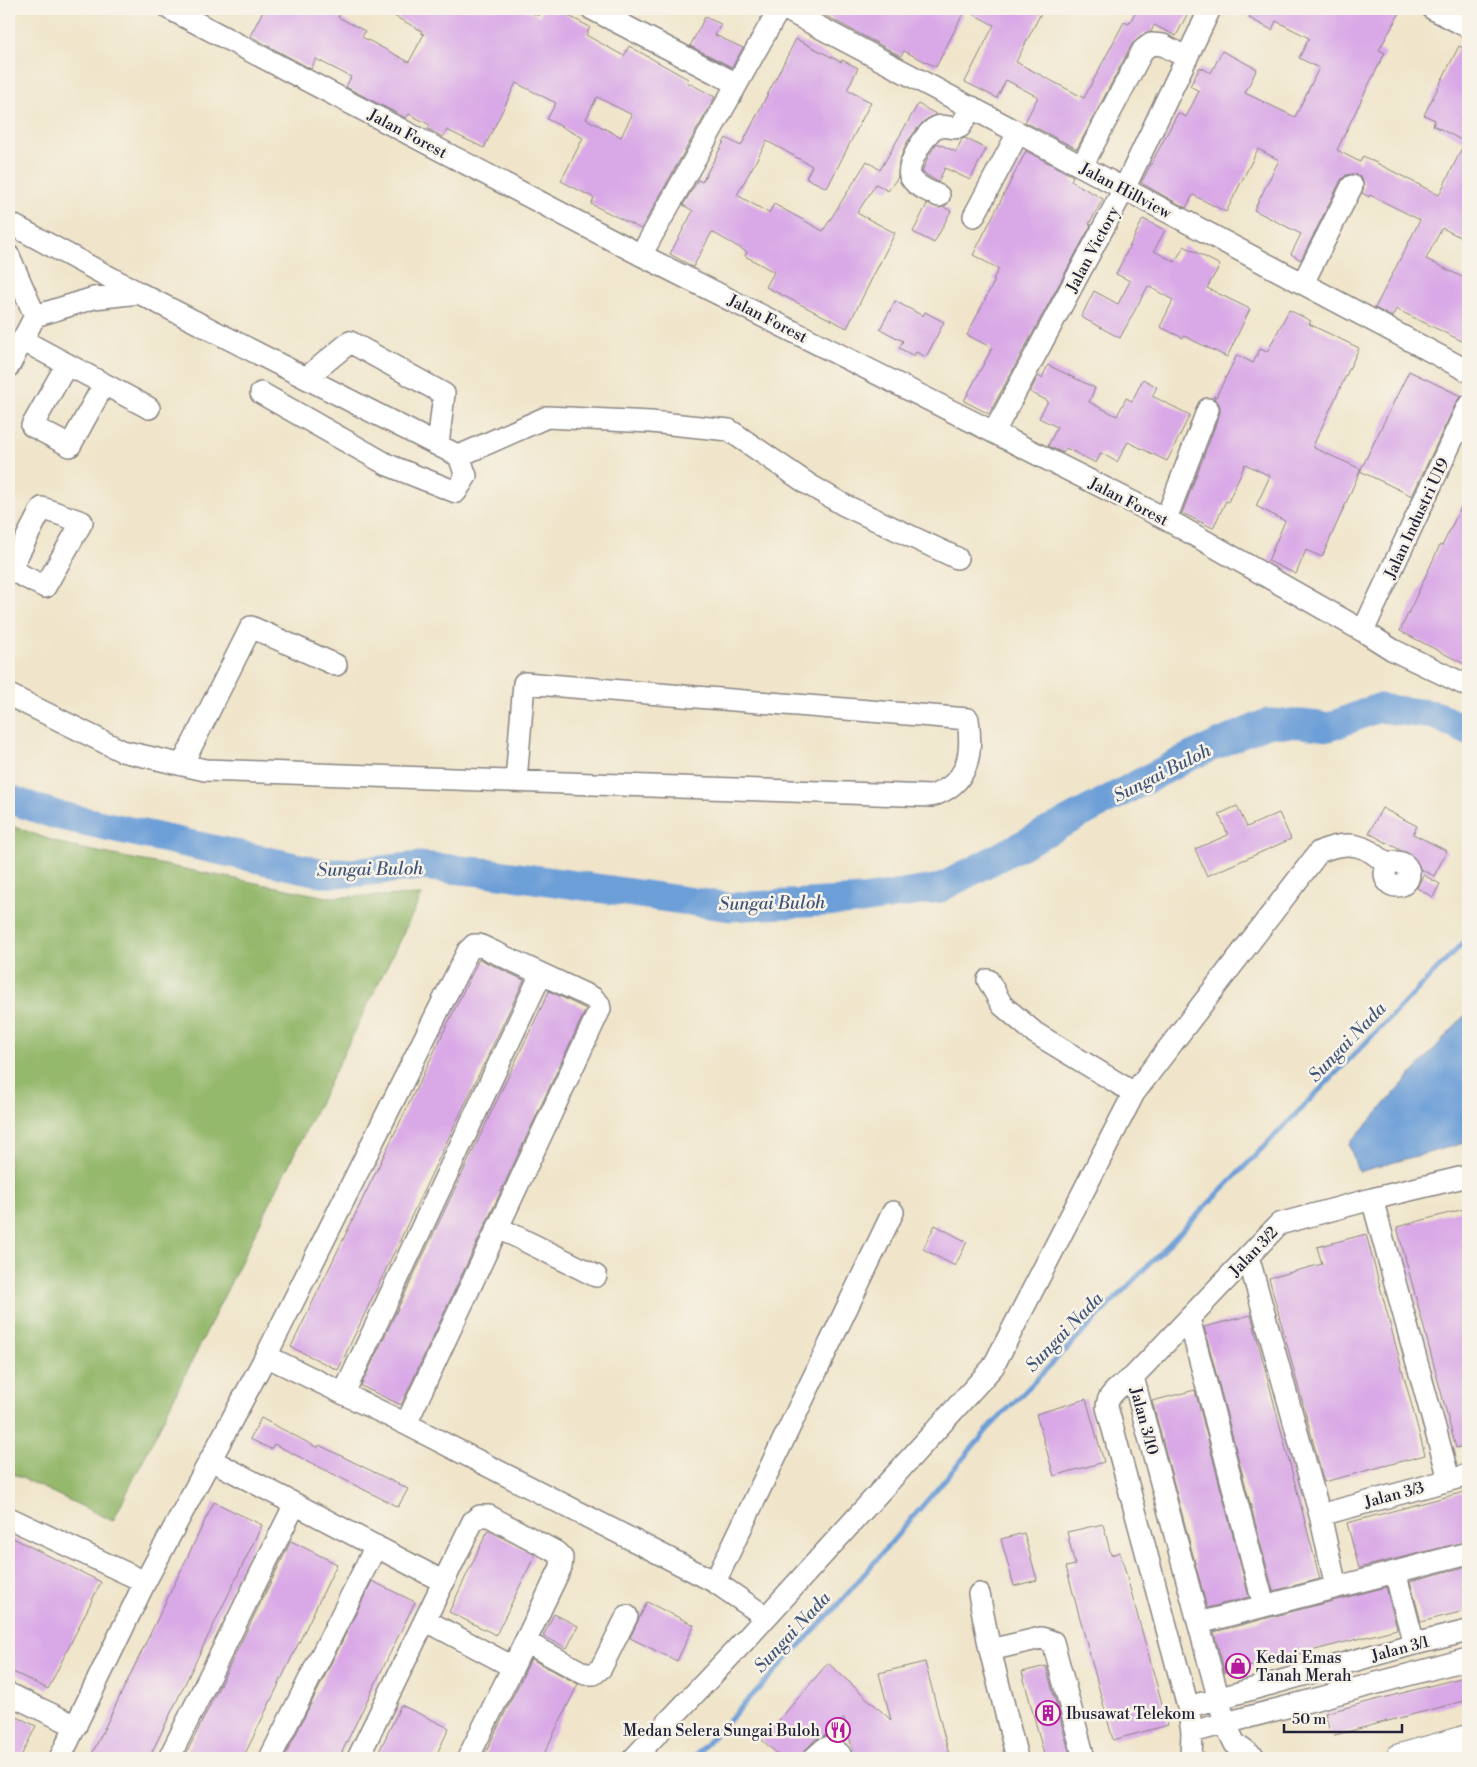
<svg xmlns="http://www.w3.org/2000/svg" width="1477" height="1767" viewBox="0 0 1477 1767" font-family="'Libre Bodoni',serif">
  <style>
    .forest { fill: #94b86c; stroke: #5b6d54 }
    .water { fill: #6c9ed7; stroke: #476089 }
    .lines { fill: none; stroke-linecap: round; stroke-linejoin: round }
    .stream { stroke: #6c9ed7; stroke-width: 5 }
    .river { stroke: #6c9ed7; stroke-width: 29 }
    .building { fill: #d9a8e7; fill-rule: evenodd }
    .minor-casing { stroke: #898482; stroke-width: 24 }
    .highway-casing { stroke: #898482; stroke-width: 30 }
    .minor { stroke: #fff; stroke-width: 21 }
    .highway { stroke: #fff; stroke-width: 28 }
    .labels { text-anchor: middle; stroke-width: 5; stroke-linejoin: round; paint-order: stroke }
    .street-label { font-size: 16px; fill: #22223b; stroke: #f7f3e8 }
    .poi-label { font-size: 16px; fill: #22223b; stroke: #f7f3e8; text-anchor: start }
    .water-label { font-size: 18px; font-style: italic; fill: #405479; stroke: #f7f3e8 }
  </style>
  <rect width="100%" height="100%" fill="#f7f3e8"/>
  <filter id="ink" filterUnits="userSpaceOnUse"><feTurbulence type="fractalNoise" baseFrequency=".02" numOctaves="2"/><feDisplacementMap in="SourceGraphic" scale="10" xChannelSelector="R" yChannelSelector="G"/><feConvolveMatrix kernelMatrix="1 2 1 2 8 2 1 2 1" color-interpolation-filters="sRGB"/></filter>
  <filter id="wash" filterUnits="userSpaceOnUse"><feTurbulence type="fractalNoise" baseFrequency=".0096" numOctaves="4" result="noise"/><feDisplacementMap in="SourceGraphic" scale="20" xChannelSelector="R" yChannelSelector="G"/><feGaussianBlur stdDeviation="1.12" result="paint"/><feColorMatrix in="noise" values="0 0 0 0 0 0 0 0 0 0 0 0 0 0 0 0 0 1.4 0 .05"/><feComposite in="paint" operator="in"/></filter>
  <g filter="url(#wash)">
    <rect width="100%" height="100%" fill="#f0e5ca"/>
    <path class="forest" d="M 9,825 L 68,846 L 327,897 L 422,895 L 113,1521 L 9,1472 Z"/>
    <path class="water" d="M 1468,1015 L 1468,1142 L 1358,1172 L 1349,1144 L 1463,1017 Z"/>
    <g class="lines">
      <path class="stream" d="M 693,1758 L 836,1607 L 989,1428 L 1468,938"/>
      <path class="river" d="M 9,799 L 56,815 L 323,873 L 351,873 L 420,866 L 492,873 L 730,907 L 862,900 L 940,888 L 1191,756 L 1267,723 L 1302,724 L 1329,727 L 1378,708 L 1435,715 L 1468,731"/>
    </g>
    <g id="blocks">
      <path class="building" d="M 264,9 L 342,9 L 338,17 L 365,31 L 362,37 L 409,62 L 424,34 L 421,33 L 422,31 L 381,9 L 524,9 L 539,16 L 543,9 L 555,9 L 590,27 L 586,35 L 624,56 L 629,46 L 688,79 L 687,82 L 715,97 L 641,229 L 591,204 L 594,198 L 561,181 L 583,138 L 547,119 L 556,103 L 516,83 L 484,148 L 447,130 L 443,137 L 428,129 L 430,125 L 409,114 L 406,118 L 346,87 L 351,77 L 316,59 L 311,69 L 250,36 ZM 597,97 L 632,115 L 621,137 L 586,119 Z
        M 813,9 L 1043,9 L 1016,62 L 1084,98 L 1124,22 L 1129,24 L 1137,9 L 1190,9 L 1176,36 L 1154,25 L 1151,32 L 1144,34 L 1132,44 L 1077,149 L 1025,122 L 1038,97 L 1006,80 L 997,98 L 965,82 L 994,25 L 965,10 L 936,67 L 904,51 L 901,56 Z
        M 1251,9 L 1402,9 L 1379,50 L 1385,53 L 1367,88 L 1337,150 L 1360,162 L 1363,156 L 1439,195 L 1465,142 L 1433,125 L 1435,120 L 1424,115 L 1459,46 L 1468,50 L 1468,241 L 1442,228 L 1426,259 L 1468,280 L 1468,344 L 1396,309 L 1392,317 L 1375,308 L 1420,220 L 1370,195 L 1369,197 L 1362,193 L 1364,185 L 1362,179 L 1357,175 L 1352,174 L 1346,175 L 1341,180 L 1301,260 L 1291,254 L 1301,234 L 1254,210 L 1279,160 L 1258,149 L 1226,212 L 1193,195 L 1186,208 L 1141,183 L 1178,113 L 1186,117 L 1199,91 L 1190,86 L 1200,67 L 1211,73 L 1222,51 L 1257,69 L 1245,93 L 1295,117 L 1319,68 L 1299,58 L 1309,38 L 1276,21 L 1272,30 L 1249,18 L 1253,10 Z
        M 705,17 L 721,24 L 715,35 L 743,48 L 732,67 L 690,46 Z
        M 796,39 L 841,62 L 842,60 L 858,68 L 847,90 L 871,102 L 827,188 L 806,178 L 812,166 L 767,141 L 737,195 L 769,213 L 774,204 L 823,231 L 867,161 L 880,170 L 918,104 L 936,114 L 924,121 L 907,142 L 899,162 L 898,177 L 888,191 L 876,184 L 857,213 L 895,233 L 847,328 L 766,287 L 774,272 L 745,256 L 747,252 L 712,232 L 693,267 L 670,254 L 693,211 L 683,205 L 698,180 L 702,182 L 726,138 L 741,146 Z
        M 965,138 L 986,149 L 970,180 L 945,168 L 938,182 L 922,172 L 929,155 L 937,143 L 956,152 L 962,139 Z
        M 1026,151 L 1073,176 L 1071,181 L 1103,199 L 1089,224 L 1091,225 L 989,414 L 964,401 L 992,348 L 967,335 L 995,280 L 993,279 L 999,269 L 973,255 Z
        M 927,204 L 940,208 L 944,207 L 951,211 L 934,243 L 913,232 Z
        M 1143,219 L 1165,230 L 1154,251 L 1175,262 L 1184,246 L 1220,265 L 1207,288 L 1250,309 L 1227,357 L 1184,336 L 1183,338 L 1160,327 L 1173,300 L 1148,286 L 1120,338 L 1081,317 L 1094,291 L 1118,304 L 1130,281 L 1116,274 Z
        M 895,301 L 923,316 L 925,312 L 944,322 L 926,357 L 916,352 L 914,356 L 899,348 L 903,341 L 880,329 Z
        M 1289,310 L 1311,321 L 1309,324 L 1359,348 L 1313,446 L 1315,447 L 1314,448 L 1361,469 L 1322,557 L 1306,550 L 1296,574 L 1268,561 L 1285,521 L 1256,506 L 1270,476 L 1245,464 L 1228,502 L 1226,501 L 1213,528 L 1182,513 L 1220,413 L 1220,407 L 1218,402 L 1214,398 L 1214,396 L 1216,397 L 1237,355 L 1253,363 L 1260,349 L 1267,352 Z
        M 1048,365 L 1095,388 L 1089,402 L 1117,416 L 1126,398 L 1132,401 L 1143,379 L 1157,387 L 1152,396 L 1190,415 L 1167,461 L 1128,442 L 1117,462 L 1101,453 L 1096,463 L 1066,448 L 1063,453 L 1048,446 L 1057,427 L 1039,418 L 1048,401 L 1030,392 L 1038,376 L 1042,378 Z
        M 1409,371 L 1461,396 L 1457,401 L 1412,496 L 1360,471 Z
        M 1468,493 L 1468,666 L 1400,631 L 1440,545 L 1442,546 Z
        M 1237,806 L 1247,827 L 1279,813 L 1291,839 L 1207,876 L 1195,849 L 1228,835 L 1219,814 Z
        M 1382,808 L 1417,826 L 1413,834 L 1447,851 L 1434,876 L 1398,858 L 1402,851 L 1369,833 Z
        M 1423,875 L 1440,884 L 1433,897 L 1417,888 Z
        M 479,959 L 524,980 L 338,1370 L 291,1347 Z
        M 549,991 L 586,1009 L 401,1405 L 361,1386 Z
        M 1468,1208 L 1468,1445 L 1456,1448 L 1397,1227 Z
        M 935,1225 L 967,1242 L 955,1266 L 923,1249 Z
        M 1366,1234 L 1425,1455 L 1324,1482 L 1269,1278 L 1322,1264 L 1317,1247 Z
        M 1251,1315 L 1320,1579 L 1273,1591 L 1204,1327 Z
        M 1195,1390 L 1249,1597 L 1207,1608 L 1152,1401 Z
        M 1086,1399 L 1104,1462 L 1054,1476 L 1036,1414 Z
        M 261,1418 L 318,1448 L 319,1445 L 408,1489 L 398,1507 L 274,1444 L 271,1449 L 250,1439 Z
        M 1468,1491 L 1468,1541 L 1359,1568 L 1347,1523 Z
        M 214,1502 L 262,1525 L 149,1758 L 90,1758 Z
        M 1103,1524 L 1111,1555 L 1120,1552 L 1168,1725 L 1113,1740 L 1066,1567 L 1075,1565 L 1067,1532 Z
        M 488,1530 L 535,1555 L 496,1635 L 449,1612 Z
        M 1024,1533 L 1037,1580 L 1014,1586 L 1001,1539 Z
        M 9,1536 L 101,1582 L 48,1689 L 9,1670 Z
        M 291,1541 L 337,1564 L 243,1758 L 184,1758 Z
        M 1468,1566 L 1468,1610 L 1421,1622 L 1410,1581 Z
        M 372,1581 L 415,1602 L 339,1758 L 284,1758 Z
        M 1386,1587 L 1397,1629 L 1225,1673 L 1214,1632 Z
        M 647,1602 L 694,1625 L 677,1661 L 630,1638 Z
        M 554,1614 L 578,1626 L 567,1648 L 543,1636 Z
        M 531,1659 L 578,1684 L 542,1758 L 483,1758 Z
        M 925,1662 L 950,1758 L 855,1758 L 844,1718 L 828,1735 L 822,1736 L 816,1739 L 806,1749 L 802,1758 L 782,1758 L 762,1740 L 828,1663 L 891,1720 L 879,1673 Z
        M 1046,1666 L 1070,1755 L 1059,1758 L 1045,1758 L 1022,1672 Z
        M 1468,1676 L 1468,1700 L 1331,1736 L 1325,1713 Z
        M 401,1705 L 449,1728 L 435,1758 L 376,1758 Z
        M 9,1713 L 36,1726 L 20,1758 L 9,1758 Z"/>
    </g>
  </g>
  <g filter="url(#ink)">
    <use href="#blocks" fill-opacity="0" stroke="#898482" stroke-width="1"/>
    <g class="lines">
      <defs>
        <path id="minor" d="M 170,9 L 641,255 L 1166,519 L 1363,631 L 1393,650 L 1468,686
          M 592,9 L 737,84
          M 785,9 L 1468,371
          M 1433,9 L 1468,27
          M 1082,166 L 1143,50 L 1151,44 L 1163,45 L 1187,58
          M 939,196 C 929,191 915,187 910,176 C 906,165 926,131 937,127 C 945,124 952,130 960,127 L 972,107
          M 974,216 L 1018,133
          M 9,223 L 139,293 L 459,456 L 466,476 L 456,492 L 388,465 L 261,393
          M 641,255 L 779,9
          M 9,256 L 35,316
          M 1303,283 L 1352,186
          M 22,340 L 149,408
          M 67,364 L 32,426 L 70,446 L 104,384
          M 9,366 L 35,316 L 94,298 L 139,293
          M 306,378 L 350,342 L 444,394 L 438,445
          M 994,432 L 1124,189 L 1210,9
          M 459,456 L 547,417 L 651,422 L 729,430 L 808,484 L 844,505 L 957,558
          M 1166,519 L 1208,409
          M 9,569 L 45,587 L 82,522 L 42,508 L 10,570
          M 1363,631 L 1468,406
          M 9,695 L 122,751 L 205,770 L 931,796 C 969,784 973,754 968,719 L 524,683 L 516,781
          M 182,765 L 251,627 L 336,665
          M1385 874a12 12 0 1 1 24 0a12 12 0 1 1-24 0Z
          M 988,980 L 1002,1005 L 1035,1033 L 1134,1093
          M 1372,1199 L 1449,1479
          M 499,1228 L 596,1276
          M 1248,1256 L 1320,1515 L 1336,1587
          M 1189,1318 L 1264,1606
          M 266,1356 L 406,1424 L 715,1582 L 766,1617
          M 1133,1377 L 1225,1723 L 1235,1744 L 1255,1758
          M 344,1393 L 541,974
          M 211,1460 L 444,1582
          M 1320,1515 L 1468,1475
          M 9,1518 L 145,1582
          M 1395,1572 L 1414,1644
          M 715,1582 L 893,1212
          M 979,1594 L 990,1650 L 1017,1758
          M 425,1620 L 513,1667 L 468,1758
          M 1199,1623 L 1468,1553
          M 526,1642 L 585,1674 L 594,1674 L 601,1668 L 627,1616
          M 990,1650 L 1041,1638 L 1053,1642 L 1084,1758
          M 9,1694 L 76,1726
          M 1188,1707 L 1414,1644 L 1468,1631
          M 1192,1732 L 1468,1659
          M 60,1758 L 145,1582 L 266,1356 L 468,951 L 474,945 L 479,945 L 593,998 L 599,1004 L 600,1009 L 406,1424
          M 169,1758 L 295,1504
          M 270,1758 L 376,1546
          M 358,1758 L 473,1521 L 480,1516 L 489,1516 L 556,1552 L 562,1558 L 561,1567 L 513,1667
          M 634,1758 L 749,1636 L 993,1367 L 1134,1093 L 1319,852 C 1348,839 1367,844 1388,866
          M 814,1758 L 824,1749 L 830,1747 L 840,1754 L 841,1758
          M 1191,1758 L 1192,1732 L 1188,1707 L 1107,1407 C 1107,1393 1123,1385 1133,1377 L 1279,1224 L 1372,1199 L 1468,1176"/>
        <path id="highway" d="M 1400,1758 L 1468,1739"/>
      </defs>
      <use href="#minor" class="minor-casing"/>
      <use href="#highway" class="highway-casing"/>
      <use href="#minor" class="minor"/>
      <use href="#highway" class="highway"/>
    </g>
  </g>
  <defs>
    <symbol id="shop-ring" viewBox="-11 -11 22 22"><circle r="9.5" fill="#f7f3e8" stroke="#b5179e" stroke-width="1.5"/><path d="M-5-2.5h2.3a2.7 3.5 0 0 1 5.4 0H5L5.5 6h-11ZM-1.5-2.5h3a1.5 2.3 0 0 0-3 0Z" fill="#b5179e"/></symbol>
    <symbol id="building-ring" viewBox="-11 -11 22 22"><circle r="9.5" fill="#f7f3e8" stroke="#b5179e" stroke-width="1.5"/><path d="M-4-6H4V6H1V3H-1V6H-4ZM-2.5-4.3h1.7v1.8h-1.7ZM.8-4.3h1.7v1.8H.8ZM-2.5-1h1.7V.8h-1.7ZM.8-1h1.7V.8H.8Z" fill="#b5179e"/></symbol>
    <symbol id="restaurant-ring" viewBox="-11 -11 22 22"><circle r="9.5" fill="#f7f3e8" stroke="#b5179e" stroke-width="1.5"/><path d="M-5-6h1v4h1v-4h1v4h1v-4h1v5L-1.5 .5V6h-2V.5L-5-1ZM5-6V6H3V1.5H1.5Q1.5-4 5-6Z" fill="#b5179e"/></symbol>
  </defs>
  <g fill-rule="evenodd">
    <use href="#shop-ring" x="1224" y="1652" width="28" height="28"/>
    <use href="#building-ring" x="1034" y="1699" width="28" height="28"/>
    <use href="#restaurant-ring" x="824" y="1716" width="28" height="28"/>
  </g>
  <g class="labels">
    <g class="street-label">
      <text transform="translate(408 133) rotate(28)" y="6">Jalan Forest</text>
      <text transform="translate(1126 190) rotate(28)" y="6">Jalan Hillview</text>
      <text transform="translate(1092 249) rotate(-62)" y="6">Jalan Victory</text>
      <text transform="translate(768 318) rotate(27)" y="6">Jalan Forest</text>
      <text transform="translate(1129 501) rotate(27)" y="6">Jalan Forest</text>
      <text transform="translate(1416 518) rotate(-65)" y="6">Jalan Industri U19</text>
      <text transform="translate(1253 1251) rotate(-46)" y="6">Jalan 3/2</text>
      <text transform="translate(1145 1421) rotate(75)" y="6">Jalan 3/10</text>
      <text transform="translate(1394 1494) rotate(-15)" y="6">Jalan 3/3</text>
      <text transform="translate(1400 1648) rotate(-15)" y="6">Jalan 3/1</text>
    </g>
    <g class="poi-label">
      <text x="1256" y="1663">Kedai Emas<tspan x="1256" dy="18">Tanah Merah</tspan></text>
      <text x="1066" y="1719">Ibusawat Telekom</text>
      <text x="820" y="1736" text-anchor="end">Medan Selera Sungai Buloh</text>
    </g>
    <g class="water-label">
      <text transform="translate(1162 773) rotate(-27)" y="6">Sungai Buloh</text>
      <text transform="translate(370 869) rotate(-1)" y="6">Sungai Buloh</text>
      <text transform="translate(772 903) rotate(-1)" y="6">Sungai Buloh</text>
      <text transform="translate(1347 1042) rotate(-46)" y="6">Sungai Nada</text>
      <text transform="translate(1064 1332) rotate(-46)" y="6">Sungai Nada</text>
      <text transform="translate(792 1632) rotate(-47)" y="6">Sungai Nada</text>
    </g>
  </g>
  <rect width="1477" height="1767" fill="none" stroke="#f7f3e8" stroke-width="30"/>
  <path d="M1284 1724v8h118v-8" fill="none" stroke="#22223b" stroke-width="2.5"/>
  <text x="1292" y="1724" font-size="15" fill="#22223b" stroke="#f7f3e8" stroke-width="4" paint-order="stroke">50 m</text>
</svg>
